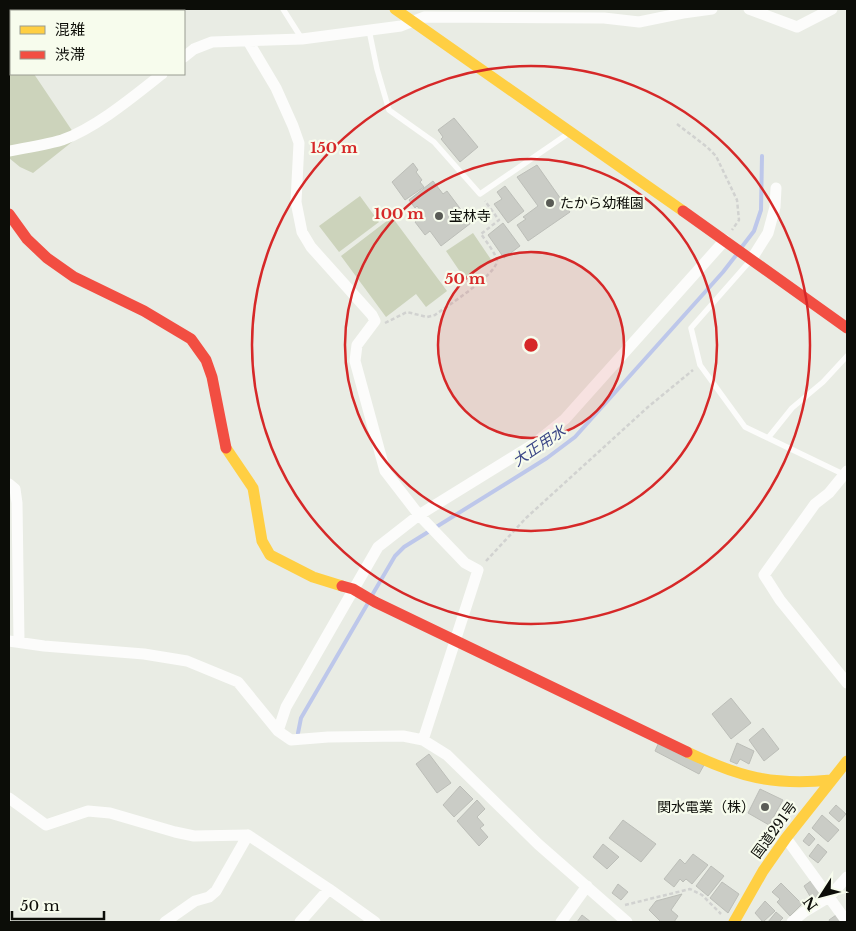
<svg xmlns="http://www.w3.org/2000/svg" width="856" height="931" viewBox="0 0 856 931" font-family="'Libre Baskerville','Noto Sans JP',serif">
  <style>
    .green { fill: #ccd3bb }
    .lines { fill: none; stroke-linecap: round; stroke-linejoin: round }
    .stream { stroke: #bdc7ea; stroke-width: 4 }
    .building { fill: #caccc6; stroke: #bcbeb8 }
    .path { stroke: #d1d2d0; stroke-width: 2.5; stroke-dasharray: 4 2.5; stroke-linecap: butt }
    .lane { stroke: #fcfcfb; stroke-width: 5.5 }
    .street { stroke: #fcfcfb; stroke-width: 11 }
    .slow { stroke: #ffcf43; stroke-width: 11 }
    .jam { stroke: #f24e42; stroke-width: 11 }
    .ring { fill: none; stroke: #d62828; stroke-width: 2.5 }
    .poi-dot { fill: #595b55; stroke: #f7fced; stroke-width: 2 }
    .labels { text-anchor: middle; stroke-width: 4.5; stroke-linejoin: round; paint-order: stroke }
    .poi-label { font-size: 14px; fill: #0c0d08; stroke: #f7fced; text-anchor: start }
    .street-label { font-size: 14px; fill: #0c0d08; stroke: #f7fced }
    .water-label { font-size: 15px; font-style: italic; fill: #3a4686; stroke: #f7fced }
    .centre { fill: #d62828; stroke: #f7fced; stroke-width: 2.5 }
    .ring-label { font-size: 15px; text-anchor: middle; font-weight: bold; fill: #d62828; stroke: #f7fced; stroke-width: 4.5; stroke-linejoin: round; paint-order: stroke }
  </style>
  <rect width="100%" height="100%" fill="#e9ece4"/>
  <path class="green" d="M 9,36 L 11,40 L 11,74 L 34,74 L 77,138 L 33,173 L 20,167 L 9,158 Z
    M 360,196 L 379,222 L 339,252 L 319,226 Z
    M 392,217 L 447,291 L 426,307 L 416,294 L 386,317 L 341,256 Z
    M 473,233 L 492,261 L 465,279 L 446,251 Z"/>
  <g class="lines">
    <path class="stream" d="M 741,248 L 754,231 L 761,210 L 762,156
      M 371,597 L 395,556 L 404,547 L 547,458 L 575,437 L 723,272 L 737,254
      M 298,733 L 301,718 L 368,603"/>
  </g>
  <path class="building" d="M 454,118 L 478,147 L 460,162 L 441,139 L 443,137 L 438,130 Z
    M 413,163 L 418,170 L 416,172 L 422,180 L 420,182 L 424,187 L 405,200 L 392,182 Z
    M 537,165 L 570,212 L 528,241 L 517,225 L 526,219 L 523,217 L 538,206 L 517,177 Z
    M 433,181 L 443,194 L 447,191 L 471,223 L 441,246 L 430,231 L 425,235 L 415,222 L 420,217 L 417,214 L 421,211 L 417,206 L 415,208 L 409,200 Z
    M 505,186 L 524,211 L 508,223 L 494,204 L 502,199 L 497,192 Z
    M 503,223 L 520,246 L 504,258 L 488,235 Z
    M 731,698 L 751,723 L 731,739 L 712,714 Z
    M 763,728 L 779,749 L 764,761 L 749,740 Z
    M 659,742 L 704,765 L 699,774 L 655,751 Z
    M 737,743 L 754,751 L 749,764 L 740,759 L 737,764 L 730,761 Z
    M 429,754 L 451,783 L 437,793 L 416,764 Z
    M 460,786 L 473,799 L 454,817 L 443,805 Z
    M 760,789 L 783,800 L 769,825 L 748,813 Z
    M 477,800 L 485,809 L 477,817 L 484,825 L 480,828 L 488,837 L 479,846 L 457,821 Z
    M 836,805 L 846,814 L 839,822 L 829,813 Z
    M 822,815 L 839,830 L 828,842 L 812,828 Z
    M 623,820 L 656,844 L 641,862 L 609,838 Z
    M 809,833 L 815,839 L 809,846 L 803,841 Z
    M 603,844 L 619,857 L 607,869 L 593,857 Z
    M 818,844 L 827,852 L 818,863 L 809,856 Z
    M 693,854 L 708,865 L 692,884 L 686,879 L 683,882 L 680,879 L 674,887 L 664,879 L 680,859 L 685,864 Z
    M 711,866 L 724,876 L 708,896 L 696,886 Z
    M 815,878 L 827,896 L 814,903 L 804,886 Z
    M 722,882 L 739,894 L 728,913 L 710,898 Z
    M 781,883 L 802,904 L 790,916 L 777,902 L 780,899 L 772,892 Z
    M 618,884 L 628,892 L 621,900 L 612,893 Z
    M 682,894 L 671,910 L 678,916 L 674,922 L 659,922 L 660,921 L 649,910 L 656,901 Z
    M 765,901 L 775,911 L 763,922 L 755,913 Z
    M 776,912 L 783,918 L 779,922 L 768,922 Z
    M 839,913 L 845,922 L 830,922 L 829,920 Z
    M 582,915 L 591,922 L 577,922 Z"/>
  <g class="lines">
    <path class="path" d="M 677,124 L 707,147 L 716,156 L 737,200 L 739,220 L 732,230
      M 385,323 L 407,312 L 427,317 L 435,315 C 447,306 496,275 497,261 C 497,255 485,240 481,234 L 499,220 L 485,201
      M 486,561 L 526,518 L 648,407 L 693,370
      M 625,905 L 690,889 L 702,895 L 721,914"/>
    <path class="lane" d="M 283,9 L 302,39
      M 369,30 L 377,69 L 389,110 L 434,142 L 480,194 L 569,133
      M 750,261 L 691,328 L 700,365 L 745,427 L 845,475
      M 768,438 L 792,408 L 823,382 L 847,356"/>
    <path class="street" d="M 749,9 L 797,27 L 832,9
      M 248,41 L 276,88 L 293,126 L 299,143 L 296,202 L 302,232 L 311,247 L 372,315 L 375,321 L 357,345 L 355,361 L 385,471 L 419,515 L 465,563 L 478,570 L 423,740
      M 184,57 L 194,49 L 212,42 L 302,39 L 401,26 L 424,17 L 604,18 L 639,22 L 683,13 L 712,9
      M 9,151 C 26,148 45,145 62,140 C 96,128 134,96 162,74
      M 751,260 L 768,233 L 775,207 L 776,188
      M 847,471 L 829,493 L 815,504 L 764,575 L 780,600 L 847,683
      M 9,484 L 15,489 L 17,503 L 19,641
      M 9,641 L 44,646 L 144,654 L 187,661 L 238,682 L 278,731 L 291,740 L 328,737 L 403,736 L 423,740 L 447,755 L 538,844 L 627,922
      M 278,731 L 286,707 L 378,547 L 419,515 L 534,444 L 565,419 L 725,240
      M 9,798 L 46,825 L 88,811 L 110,813 L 175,832 L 194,836 L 248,835 L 329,889 L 375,922
      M 786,838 L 847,922
      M 165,922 L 195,901 L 209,897 L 216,891 L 248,835
      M 300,922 L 329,889
      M 561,922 L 587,886
      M 792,922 L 804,912 L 829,897 L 847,877"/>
    <path class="slow" d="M 395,9 L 683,211
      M 226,448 L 253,488 L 262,541 L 270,555 L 313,577 L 342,586
      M 687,752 C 739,777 773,786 831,780
      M 734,922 L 763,871 L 786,838 L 847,761"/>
    <path class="jam" d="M 683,211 L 847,328
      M 9,214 L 27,239 L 47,258 L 74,277 L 144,311 L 191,339 L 206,360 L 212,377 L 226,448
      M 342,586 L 353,589 L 375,602 L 687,752"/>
  </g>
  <circle cx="531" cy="345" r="93" fill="#d62828" fill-opacity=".12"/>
  <g class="ring">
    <circle cx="531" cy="345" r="93"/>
    <circle cx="531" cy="345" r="186"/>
    <circle cx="531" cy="345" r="279"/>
  </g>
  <g class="poi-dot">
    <circle cx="550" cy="203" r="5"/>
    <circle cx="439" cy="216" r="5"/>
    <circle cx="765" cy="807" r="5"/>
  </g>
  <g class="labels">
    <g class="poi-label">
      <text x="560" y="208">たから幼稚園</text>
      <text x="449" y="221">宝林寺</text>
      <text x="755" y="812" text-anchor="end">関水電業（株）</text>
    </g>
    <g class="street-label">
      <text transform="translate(774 830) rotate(-54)" y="5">国道291号</text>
    </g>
    <g class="water-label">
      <text transform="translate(539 446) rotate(-34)" y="5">大正用水</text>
    </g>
  </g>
  <circle cx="531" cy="345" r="8" class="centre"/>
  <g class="ring-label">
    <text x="334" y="153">150 m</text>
    <text x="399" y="219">100 m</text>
    <text x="465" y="284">50 m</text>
  </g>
  <rect width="856" height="931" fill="none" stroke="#0c0d08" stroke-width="20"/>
  <rect x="10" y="10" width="175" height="65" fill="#f7fced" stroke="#999c91"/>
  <rect x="20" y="26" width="25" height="8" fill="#ffcf43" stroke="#999c91"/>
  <text x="55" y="35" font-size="15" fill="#0c0d08">混雑</text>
  <rect x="20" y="51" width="25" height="8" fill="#f24e42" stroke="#999c91"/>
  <text x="55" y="60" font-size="15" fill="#0c0d08">渋滞</text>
  <g transform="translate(821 896) rotate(234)" stroke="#f7fced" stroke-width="4" paint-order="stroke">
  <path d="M0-4L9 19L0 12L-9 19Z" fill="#0c0d08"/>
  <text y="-8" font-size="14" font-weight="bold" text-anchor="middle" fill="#0c0d08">N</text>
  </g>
  <path d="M12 911v8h92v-8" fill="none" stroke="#0c0d08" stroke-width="2.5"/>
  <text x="20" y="911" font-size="15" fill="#0c0d08" stroke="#f7fced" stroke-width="4" paint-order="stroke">50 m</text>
</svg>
